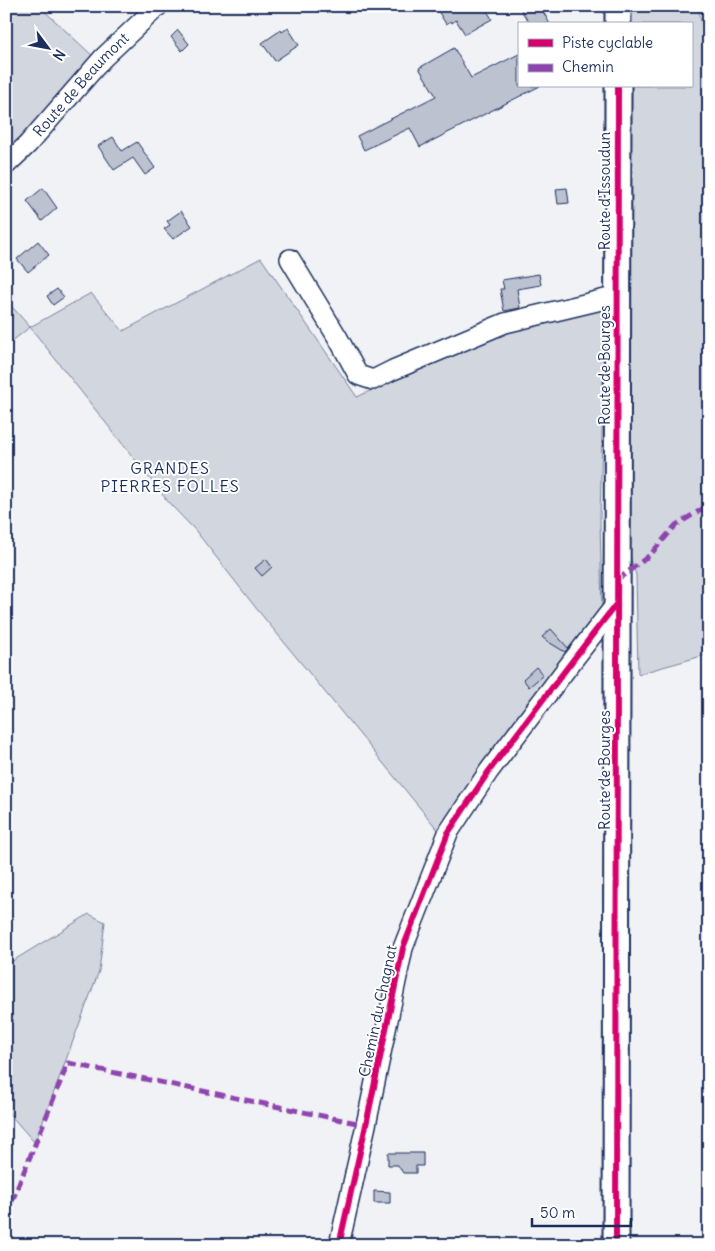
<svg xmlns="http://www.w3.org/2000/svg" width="715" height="1251" viewBox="0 0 715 1251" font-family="Delius,sans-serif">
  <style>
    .green { fill: #d2d6df; stroke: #76829e }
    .building { fill: #bcc2d0; stroke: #1b2f5e }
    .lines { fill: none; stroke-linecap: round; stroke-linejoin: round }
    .minor-casing { stroke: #1b2f5e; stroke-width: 22 }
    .major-casing { stroke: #1b2f5e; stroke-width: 29 }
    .minor { stroke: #fff; stroke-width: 19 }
    .major { stroke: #fff; stroke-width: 25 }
    .quiet { stroke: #8e44ad; stroke-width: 5; stroke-dasharray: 10 5; stroke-linecap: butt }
    .cycleway-casing { stroke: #fff; stroke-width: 9 }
    .cycleway { stroke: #d6006c; stroke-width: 6 }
    .labels { text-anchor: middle; stroke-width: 4; stroke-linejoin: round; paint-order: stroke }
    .street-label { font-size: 15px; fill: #1b2f5e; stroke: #fff }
    .neighbourhood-label { font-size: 16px; letter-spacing: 1px; fill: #1b2f5e; stroke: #fff }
  </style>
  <rect width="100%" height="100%" fill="#f1f2f5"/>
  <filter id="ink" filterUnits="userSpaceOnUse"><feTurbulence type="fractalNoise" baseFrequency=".02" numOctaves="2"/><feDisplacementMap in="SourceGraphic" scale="10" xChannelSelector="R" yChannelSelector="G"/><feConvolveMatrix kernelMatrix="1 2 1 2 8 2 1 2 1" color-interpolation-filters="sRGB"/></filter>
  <g filter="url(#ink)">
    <path class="green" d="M 6,6 L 39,6 L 96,59 L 6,163 Z
      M 629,6 L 698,6 L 709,66 L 709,654 L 638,674 L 636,575 L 630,556 L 629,86 L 691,86 L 691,24 L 629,24 Z
      M 261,258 L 357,397 L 473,343 L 605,302 L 600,519 L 602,612 L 506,739 L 468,785 L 438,830 L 256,608 L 195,530 L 170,504 L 30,327 L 6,346 L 6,300 L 30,327 L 91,293 L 123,331 Z
      M 89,914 L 105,922 L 99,971 L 35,1143 L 6,1110 L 6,965 Z"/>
    <path class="building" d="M 435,6 L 484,6 L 492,19 L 465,34 L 456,20 L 452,23 L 451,21 L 446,24 Z
      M 527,6 L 540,6 L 550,24 L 530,24 L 521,10 Z
      M 288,28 L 299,45 L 275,61 L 262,43 L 281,30 L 282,32 Z
      M 178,30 L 189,44 L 182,51 L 171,37 Z
      M 454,48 L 471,78 L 519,54 L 519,86 L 540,86 L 420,147 L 410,128 L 364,150 L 357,136 L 436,96 L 419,68 Z
      M 113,137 L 122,151 L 137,142 L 155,168 L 145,175 L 133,158 L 114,170 L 98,146 Z
      M 43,188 L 57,208 L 42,221 L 27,201 Z
      M 567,188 L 569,203 L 558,204 L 556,189 Z
      M 181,211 L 192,226 L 173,239 L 164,229 L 170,225 L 167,221 Z
      M 38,241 L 49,255 L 28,272 L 17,259 Z
      M 539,274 L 541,285 L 517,289 L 520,308 L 504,311 L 500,289 L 504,289 L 502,280 Z
      M 57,289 L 64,297 L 53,305 L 47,296 Z
      M 266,559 L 272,567 L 262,576 L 255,568 Z
      M 551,629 L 568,648 L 565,652 L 547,641 L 542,637 Z
      M 536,667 L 543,675 L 529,687 L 523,679 Z
      M 388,1153 L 423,1153 L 423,1166 L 416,1166 L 416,1173 L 403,1173 L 398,1165 L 388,1165 Z
      M 374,1191 L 390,1192 L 390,1203 L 374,1203 Z"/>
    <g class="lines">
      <defs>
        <g id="minor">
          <path id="s1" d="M 6,165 L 28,144 L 103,58 L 158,6"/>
          <path d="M 290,259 L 338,338 L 358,375 L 373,380 L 393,370 L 505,323 L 618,296"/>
          <path d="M 339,1245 L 366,1125 L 403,948 L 448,833 L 489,771 L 573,660 L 617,603"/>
        </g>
        <path id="major" d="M 618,6 L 618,24
          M 616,1245 L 618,86"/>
      </defs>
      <use href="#minor" class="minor-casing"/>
      <use href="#major" class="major-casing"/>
      <use href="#minor" class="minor"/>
      <use href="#major" class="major"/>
      <path class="quiet" d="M 703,6 L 709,42
        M 617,580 L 650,555 L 676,525 L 709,505
        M 6,1216 L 68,1063 L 366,1125"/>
      <defs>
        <path id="cycleway" d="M 339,1245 L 366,1125 L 403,948 L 448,833 L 489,771 L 573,660 L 617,603
          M 616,1245 L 618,86"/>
      </defs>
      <use href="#cycleway" class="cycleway-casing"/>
      <use href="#cycleway" class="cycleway"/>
    </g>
  </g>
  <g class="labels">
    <g class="street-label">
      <text dy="5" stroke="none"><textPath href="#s1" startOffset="110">Route de Beaumont</textPath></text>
      <text transform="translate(605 191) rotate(-90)" y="5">Route d'Issoudun</text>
      <text transform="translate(605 365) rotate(-90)" y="5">Route de Bourges</text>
      <text transform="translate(605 770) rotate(-90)" y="5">Route de Bourges</text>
      <text transform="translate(378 1011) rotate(-78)" y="5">Chemin du Chagnat</text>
    </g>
    <g class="neighbourhood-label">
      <text x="170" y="474">GRANDES<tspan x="170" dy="18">PIERRES FOLLES</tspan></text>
    </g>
  </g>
  <rect width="715" height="1251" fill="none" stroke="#fff" stroke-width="25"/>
  <rect x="12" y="12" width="690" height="1226" fill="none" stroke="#1b2f5e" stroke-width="2" filter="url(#ink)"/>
  <rect x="518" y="22" width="175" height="65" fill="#ffffff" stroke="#a4acbf"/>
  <rect x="528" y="39" width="25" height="8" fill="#d6006c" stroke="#a4acbf"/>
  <text x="562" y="48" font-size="15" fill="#1b2f5e">Piste cyclable</text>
  <rect x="528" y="64" width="25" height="8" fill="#8e44ad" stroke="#a4acbf"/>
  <text x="562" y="72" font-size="15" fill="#1b2f5e">Chemin</text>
  <g transform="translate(48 48) rotate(122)" stroke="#ffffff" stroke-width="4" paint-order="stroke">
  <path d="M0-4L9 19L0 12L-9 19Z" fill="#1b2f5e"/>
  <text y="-8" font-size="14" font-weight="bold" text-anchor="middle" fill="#1b2f5e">N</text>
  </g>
  <path d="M532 1218v8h99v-8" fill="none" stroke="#1b2f5e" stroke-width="2.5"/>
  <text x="540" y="1218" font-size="15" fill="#1b2f5e" stroke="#ffffff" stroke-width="4" paint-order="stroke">50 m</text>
</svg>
